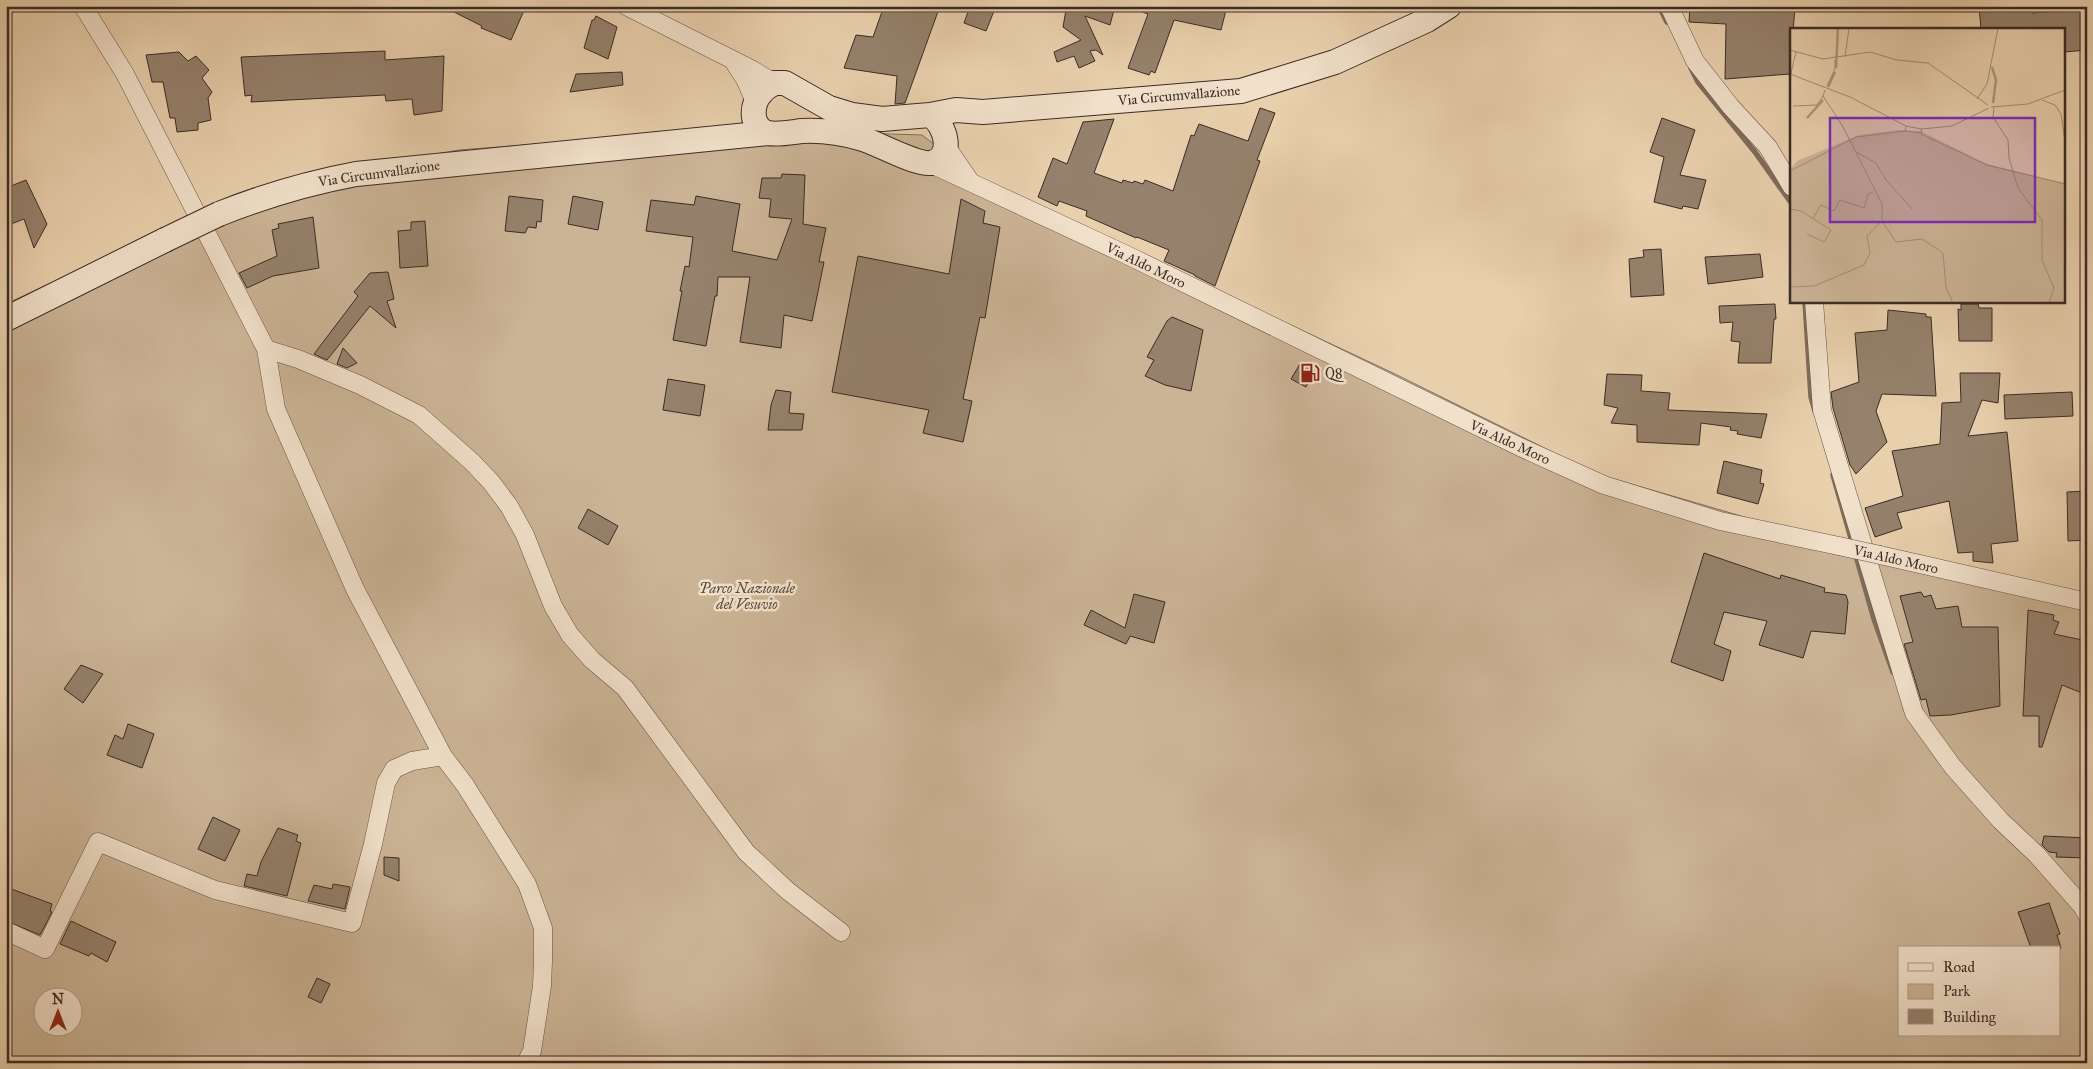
<svg xmlns="http://www.w3.org/2000/svg" width="2093" height="1069" viewBox="0 0 2093 1069" font-family="'IM FELL Great Primer',serif">
  <style>
    .green { fill: #cbb496; stroke: #82705e; fill-rule: evenodd }
    .lines { fill: none; stroke-linecap: round; stroke-linejoin: round }
    .stream { stroke: #806c5b; stroke-width: 5.5 }
    .building { fill: #95816c; stroke: #3a2b25 }
    .street-casing { stroke: #665447; stroke-width: 19 }
    .secondary-casing { stroke: #3a2b25; stroke-width: 26 }
    .street { stroke: #f1e0ca; stroke-width: 18 }
    .secondary { stroke: #f1e0ca; stroke-width: 24 }
    .street-bridge-casing { stroke: #665447; stroke-width: 19; stroke-linecap: butt }
    .secondary-bridge-casing { stroke: #3a2b25; stroke-width: 26; stroke-linecap: butt }
    .street-bridge { stroke: #f1e0ca; stroke-width: 18 }
    .secondary-bridge { stroke: #f1e0ca; stroke-width: 24 }
    .labels { text-anchor: middle; stroke-width: 5; stroke-linejoin: round; paint-order: stroke }
    .street-label { font-size: 14px; fill: #3a2b25; stroke: #f1e0ca }
    .poi-label { font-size: 14px; fill: #3a2b25; stroke: #f1e0ca; text-anchor: start }
    .park-label { font-size: 14px; font-style: italic; fill: #57463c; stroke: #f1e0ca }
    .inset-river { fill: none; stroke: #ae987f; stroke-width: 2.5 }
    .inset-road { fill: none; stroke: #a38e77; stroke-width: 1 }
    .view { fill: #7b2cbf; fill-opacity: 0.15; stroke: #7b2cbf; stroke-width: 2.5 }
    .inset-edge { fill: none; stroke: #3a2b25; stroke-width: 2.5 }
  </style>
  <rect width="100%" height="100%" fill="#e9d0ad"/>
  <filter id="stains"><feTurbulence type="fractalNoise" baseFrequency=".004" numOctaves="4"/><feColorMatrix values="0 0 0 0 .2 0 0 0 0 .09 0 0 0 0 .02 0 0 0 .5 -.17"/></filter>
  <radialGradient id="worn" r=".72"><stop offset=".6" stop-color="#630" stop-opacity="0"/><stop offset="1" stop-color="#630" stop-opacity=".3"/></radialGradient>
  <path class="green" d="M 709,131 L 793,131 L 922,135 L 981,180 L 1393,373 L 1597,474 L 1772,525 L 2087,595 L 2087,1063 L 6,1063 L 6,304 L 196,215 L 294,179 L 459,150 ZM 1899,948 L 2059,948 L 2059,1035 L 1899,1035 ZM 42,996 L 72,996 L 72,1026 L 42,1026 Z"/>
  <g class="lines">
    <path class="stream" d="M 1659,6 L 1667,22
      M 1691,68 L 1698,82 L 1755,152 L 1792,204
      M 1805,301 L 1811,397 L 1815,411
      M 1833,475 L 1874,619 L 1893,672"/>
  </g>
  <path class="building" d="M 442,6 L 526,6 L 511,40 L 481,28 L 482,26 Z
    M 884,6 L 940,6 L 905,103 L 895,104 L 897,76 L 844,68 L 856,35 L 873,37 Z
    M 970,6 L 996,6 L 986,31 L 964,23 Z
    M 1064,6 L 1115,6 L 1110,25 L 1085,16 L 1103,55 L 1096,50 L 1090,51 L 1095,61 L 1079,68 L 1074,56 L 1057,62 L 1054,52 L 1081,40 L 1063,27 L 1066,10 L 1068,10 L 1063,9 Z
    M 1143,6 L 1227,6 L 1221,30 L 1174,20 L 1155,73 L 1151,71 L 1149,75 L 1128,68 L 1148,14 L 1142,12 Z
    M 1690,6 L 1795,6 L 1790,74 L 1725,79 L 1726,24 L 1689,22 Z
    M 1979,6 L 2032,6 L 2032,13 L 2087,9 L 2087,50 L 2064,52 L 2064,29 L 1981,29 Z
    M 596,16 L 617,27 L 608,59 L 584,48 L 592,20 L 594,20 Z
    M 385,51 L 385,60 L 444,56 L 442,111 L 414,115 L 412,99 L 386,101 L 385,95 L 251,102 L 252,95 L 245,96 L 241,57 Z
    M 179,52 L 188,61 L 196,56 L 209,70 L 202,78 L 212,92 L 208,98 L 211,120 L 198,123 L 198,130 L 177,132 L 175,118 L 170,118 L 163,82 L 152,82 L 146,55 Z
    M 622,72 L 623,85 L 570,92 L 576,74 Z
    M 1260,108 L 1275,113 L 1257,160 L 1260,161 L 1215,286 L 1195,276 L 1195,275 L 1164,261 L 1169,250 L 1137,237 L 1136,238 L 1086,216 L 1087,211 L 1059,201 L 1057,206 L 1038,197 L 1053,158 L 1067,164 L 1083,122 L 1114,119 L 1094,173 L 1122,183 L 1123,180 L 1133,183 L 1134,181 L 1143,184 L 1145,180 L 1173,191 L 1191,135 L 1194,136 L 1199,124 L 1248,141 Z
    M 1662,118 L 1695,130 L 1680,175 L 1706,180 L 1698,209 L 1683,206 L 1682,209 L 1654,202 L 1664,157 L 1650,152 Z
    M 782,174 L 805,175 L 803,224 L 826,228 L 819,262 L 824,262 L 812,321 L 784,315 L 781,348 L 740,342 L 750,277 L 718,277 L 717,296 L 715,296 L 706,346 L 673,340 L 682,291 L 680,291 L 685,266 L 689,267 L 693,237 L 646,231 L 651,200 L 694,205 L 696,196 L 740,204 L 732,251 L 777,260 L 792,219 L 769,217 L 771,199 L 759,198 L 762,178 L 781,178 Z
    M 26,180 L 47,224 L 34,248 L 24,219 L 6,226 L 6,188 Z
    M 509,196 L 543,200 L 541,222 L 537,221 L 536,228 L 528,227 L 525,233 L 505,231 Z
    M 573,196 L 603,202 L 598,230 L 568,224 Z
    M 961,199 L 985,211 L 983,223 L 1000,227 L 985,318 L 980,317 L 963,399 L 972,401 L 963,442 L 923,433 L 929,410 L 832,392 L 858,256 L 949,274 Z
    M 313,217 L 319,268 L 273,276 L 247,288 L 239,273 L 277,256 L 272,230 L 279,228 L 278,224 Z
    M 425,221 L 428,266 L 400,268 L 398,231 L 411,230 L 411,222 Z
    M 1661,249 L 1664,295 L 1631,297 L 1629,259 L 1644,257 L 1643,250 Z
    M 1760,254 L 1763,277 L 1708,284 L 1705,257 Z
    M 388,272 L 394,299 L 387,301 L 396,328 L 370,306 L 327,360 L 314,354 L 358,296 L 354,292 L 370,273 Z
    M 1775,304 L 1776,319 L 1774,319 L 1771,363 L 1738,363 L 1740,342 L 1731,341 L 1733,322 L 1720,323 L 1719,306 Z
    M 1961,304 L 1978,304 L 1979,308 L 1992,308 L 1992,341 L 1959,341 L 1958,309 L 1961,310 Z
    M 1888,310 L 1926,314 L 1926,317 L 1931,317 L 1936,396 L 1882,394 L 1876,411 L 1887,442 L 1856,474 L 1850,465 L 1833,408 L 1831,392 L 1859,382 L 1855,333 L 1887,330 Z
    M 1172,317 L 1203,330 L 1191,391 L 1165,385 L 1145,376 L 1154,360 L 1147,357 L 1167,321 Z
    M 343,348 L 357,363 L 347,368 L 337,364 Z
    M 1300,364 L 1314,371 L 1306,387 L 1291,379 Z
    M 1960,373 L 2000,373 L 1998,403 L 1982,400 L 1968,436 L 2007,432 L 2018,541 L 1991,544 L 1993,563 L 1973,561 L 1973,552 L 1958,553 L 1949,501 L 1897,513 L 1902,528 L 1875,537 L 1865,508 L 1903,496 L 1892,451 L 1940,444 L 1942,403 L 1961,402 Z
    M 1607,374 L 1642,375 L 1641,391 L 1670,393 L 1668,410 L 1767,414 L 1761,438 L 1737,434 L 1738,431 L 1730,430 L 1731,427 L 1701,423 L 1699,445 L 1637,442 L 1637,425 L 1611,423 L 1618,408 L 1604,405 Z
    M 668,379 L 705,385 L 700,416 L 663,410 Z
    M 776,390 L 791,392 L 789,413 L 804,414 L 802,430 L 768,430 L 771,405 Z
    M 2072,392 L 2073,416 L 2005,419 L 2004,395 Z
    M 1724,461 L 1762,470 L 1760,483 L 1764,484 L 1758,504 L 1717,493 Z
    M 2087,491 L 2087,540 L 2068,541 L 2067,492 Z
    M 588,509 L 618,526 L 608,545 L 578,528 Z
    M 1704,553 L 1780,579 L 1781,575 L 1825,588 L 1824,592 L 1846,595 L 1848,602 L 1845,634 L 1811,631 L 1803,658 L 1759,645 L 1767,621 L 1724,612 L 1714,644 L 1731,651 L 1723,681 L 1671,662 Z
    M 1921,592 L 1924,597 L 1931,595 L 1936,609 L 1958,606 L 1962,627 L 1998,627 L 2000,706 L 1951,715 L 1930,716 L 1926,699 L 1921,700 L 1904,644 L 1913,642 L 1900,596 Z
    M 1134,594 L 1165,602 L 1154,643 L 1130,636 L 1126,644 L 1084,625 L 1091,610 L 1125,628 Z
    M 2028,610 L 2054,615 L 2053,620 L 2059,622 L 2054,634 L 2087,641 L 2087,695 L 2062,685 L 2042,747 L 2039,747 L 2039,716 L 2023,716 Z
    M 81,665 L 103,674 L 83,703 L 64,689 Z
    M 128,724 L 154,734 L 142,768 L 107,755 L 115,735 L 123,739 Z
    M 213,817 L 240,830 L 225,861 L 198,849 Z
    M 278,828 L 298,835 L 296,841 L 301,843 L 287,896 L 244,886 L 247,874 L 257,876 L 261,862 Z
    M 2044,836 L 2087,838 L 2087,858 L 2056,857 L 2057,853 L 2049,852 L 2042,845 Z
    M 384,857 L 399,858 L 399,881 L 384,875 Z
    M 333,884 L 350,887 L 345,909 L 308,901 L 314,885 L 332,889 Z
    M 6,887 L 52,904 L 50,911 L 52,912 L 40,935 L 6,921 Z
    M 2049,903 L 2060,934 L 2057,935 L 2061,948 L 2031,948 L 2018,912 Z
    M 71,921 L 116,942 L 107,962 L 91,953 L 89,956 L 60,944 Z
    M 317,978 L 330,984 L 321,1003 L 308,997 Z"/>
  <g class="lines">
    <defs>
      <path id="street" d="M 83,6 L 125,74 L 266,349 L 276,409 L 355,589 L 443,756 L 465,785 L 527,884 L 543,928 L 543,961 L 542,986 L 532,1051 L 526,1063
        M 626,6 L 753,70 L 774,83
        M 1669,6 L 1695,61 L 1731,107 L 1768,147 L 1792,187
        M 734,62 L 745,79 L 755,102
        M 946,146 L 970,181
        M 929,163 L 1129,256 L 1520,447 L 1604,485 L 1720,521 L 1839,546
        M 1814,301 L 1822,410 L 1914,713 L 1953,767 L 2001,821 L 2036,854 L 2082,906 L 2087,915
        M 266,349 L 298,359 L 360,385 L 419,415 L 472,462 L 491,482 L 509,506 L 525,535 L 553,606 L 570,635 L 592,660 L 625,688 L 746,852 L 788,891 L 841,932
        M 1880,555 L 2087,602
        M 6,931 L 45,949 L 98,842 L 215,890 L 352,923 L 373,844 L 386,783 L 394,769 L 412,761 L 443,756"/>
      <path id="secondary" d="M 774,83 L 785,83 L 829,108 L 852,115 L 882,119 L 930,115 C 946,124 955,158 931,163 C 916,165 879,144 863,139 C 843,133 823,130 802,131 C 793,132 777,135 768,133 C 749,128 751,103 762,92 C 765,88 770,86 774,83 Z
        M 930,115 L 956,110 L 983,112 L 1241,91 L 1335,62 L 1427,20 L 1449,6
        M 219,214 C 264,196 308,183 356,174 L 768,133
        M 6,319 L 165,240"/>
    </defs>
    <use href="#street" class="street-casing"/>
    <use href="#secondary" class="secondary-casing"/>
    <use href="#street" class="street"/>
    <use href="#secondary" class="secondary"/>
    <defs>
      <path id="street-bridge" d="M 1839,546 L 1880,555"/>
      <path id="secondary-bridge" d="M 165,240 L 219,214"/>
    </defs>
    <use href="#street-bridge" class="street-bridge-casing"/>
    <use href="#secondary-bridge" class="secondary-bridge-casing"/>
    <use href="#street-bridge" class="street-bridge"/>
    <use href="#secondary-bridge" class="secondary-bridge"/>
  </g>
  <defs>
    <symbol id="fuel-bare" viewBox="-9 -9 18 18"><path d="M-5.5-6h7V0h2V4h1.3V-2.5L3-4.5l.8-.8L6-3V5H2.5V1h-1V6h-7ZM-4.2-4.7v3.2H.2V-4.7Z" fill="#8f2418" stroke="#f1e0ca" stroke-width="2.5" paint-order="stroke"/></symbol>
  </defs>
  <g fill-rule="evenodd">
    <use href="#fuel-bare" x="1296" y="359" width="28" height="28"/>
  </g>
  <g class="labels">
    <g class="street-label">
      <text transform="translate(1179 95) rotate(-5)" y="5">Via Circumvallazione</text>
      <text transform="translate(379 173) rotate(-8)" y="5">Via Circumvallazione</text>
      <text transform="translate(1146 265) rotate(26)" y="5">Via Aldo Moro</text>
      <text transform="translate(1510 442) rotate(25)" y="5">Via Aldo Moro</text>
      <text transform="translate(1896 559) rotate(13)" y="5">Via Aldo Moro</text>
    </g>
    <g class="poi-label">
      <text x="1325" y="378">Q8</text>
    </g>
    <g class="park-label">
      <text x="747" y="593">Parco Nazionale<tspan x="747" dy="16">del Vesuvio</tspan></text>
    </g>
  </g>
  <g transform="translate(1790 28)">
    <rect width="275" height="275" fill="#e9d0ad"/>
    <path d="M 109,102 L 130,103 L 197,136 L 275,155 L 275,275 L 0,275 L 0,141 L 7,133 L 69,107 Z" fill="#cbb496"/>
    <path class="inset-river" d="M 202,39 L 206,52 L 203,75M 46,40 L 48,0M 38,59 L 45,44M 17,90 L 33,72"/>
    <path class="inset-road" d="M 0,22 L 33,31 L 80,24 L 107,32 L 138,35 L 198,77M 55,29 L 59,0M 0,46 L 60,69 L 116,98M 0,49 L 6,24M 37,58 L 45,41 L 45,32M 187,71 L 197,56 L 208,0M 252,72 L 265,77 L 271,86 L 275,114M 3,78 L 27,77 L 33,68M 201,79 L 238,76 L 275,62M 204,79 L 203,89 L 218,112 L 219,130 L 228,160 L 252,192 L 252,232 L 264,260 L 259,275M 116,98 L 131,101 L 132,105 L 115,103 ZM 131,101 L 162,98 L 199,80M 131,106 L 197,137 L 275,156M 66,124 L 86,135 L 96,152 L 122,181M 0,143 L 66,109 L 115,103M 0,181 L 11,183 L 41,202 L 34,214 L 17,206M 23,190 L 31,177 L 44,183 L 50,172 L 74,180 L 78,166 L 83,164M 92,193 L 106,214 L 132,211 L 153,225 L 156,259 L 163,275M 0,259 L 24,258 L 74,237 L 80,225 L 77,208 L 92,193 L 92,176 L 52,97 L 33,68 L 35,62"/>
    <path class="view" d="M 40,90 L 245,90 L 245,194 L 40,194 Z"/>
    <rect width="275" height="275" class="inset-edge"/>
  </g>
  <rect width="2093" height="1069" fill="none" stroke="#e9d0ad" stroke-width="25"/>
  <rect x="8" y="8" width="2078" height="1054" fill="none" stroke="#3a2b25" stroke-width="2.5"/>
  <rect x="12" y="12" width="2068" height="1044" fill="none" stroke="#3a2b25"/>
  <rect x="1898" y="946" width="162" height="90" fill="#f1e0ca" stroke="#a89888"/>
  <rect x="1908" y="963" width="25" height="8" fill="#f1e0ca" stroke="#a89888"/>
  <text x="1943" y="972" font-size="15" fill="#3a2b25">Road</text>
  <rect x="1908" y="984" width="25" height="15" fill="#cbb496" stroke="#a89888"/>
  <text x="1943" y="996" font-size="15" fill="#3a2b25">Park</text>
  <rect x="1908" y="1009" width="25" height="15" fill="#95816c" stroke="#a89888"/>
  <text x="1943" y="1022" font-size="15" fill="#3a2b25">Building</text>
  <g transform="translate(58 1012)"><circle r="24" fill="#f1e0ca" stroke="#a89888"/>
  <path d="M0-4L9 19L0 12L-9 19Z" fill="#8f2418"/>
  <text y="-8" font-size="14" font-weight="bold" text-anchor="middle" fill="#3a2b25">N</text>
  </g>
  <rect width="100%" height="100%" filter="url(#stains)"/>
  <rect width="100%" height="100%" fill="url(#worn)"/>
</svg>
